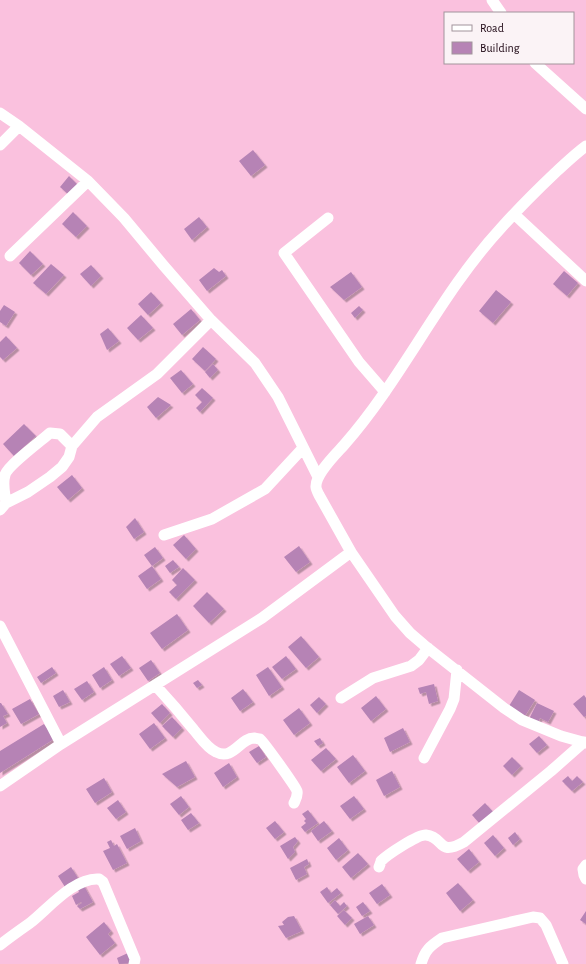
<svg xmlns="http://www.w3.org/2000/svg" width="586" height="964" viewBox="0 0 586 964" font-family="'Alegreya Sans',sans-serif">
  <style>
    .building { fill: #b683b5; filter: url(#shadow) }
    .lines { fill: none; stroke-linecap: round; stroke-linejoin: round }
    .minor { stroke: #fff; stroke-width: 11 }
  </style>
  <defs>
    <filter id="shadow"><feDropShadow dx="2.5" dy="2.5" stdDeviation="0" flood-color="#0004"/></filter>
  </defs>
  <rect width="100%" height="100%" fill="#fac1de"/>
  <path class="building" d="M 253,150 L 265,165 L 251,176 L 239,161 Z
    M 69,176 L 78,185 L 69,195 L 60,187 Z
    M 73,212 L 87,226 L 76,237 L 62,224 Z
    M 199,217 L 207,227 L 192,240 L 184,229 Z
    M 30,251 L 43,264 L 31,275 L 19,263 Z
    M 51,264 L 64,275 L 46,294 L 33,283 Z
    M 91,265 L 101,276 L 91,286 L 80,274 Z
    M 214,268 L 219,272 L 222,270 L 226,276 L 207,291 L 199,280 Z
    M 564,271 L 578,283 L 567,296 L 553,284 Z
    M 351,272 L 362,287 L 344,300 L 330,287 Z
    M 496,290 L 511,302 L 493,323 L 479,311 Z
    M 151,292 L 161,303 L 148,315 L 138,304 Z
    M 4,305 L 15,312 L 6,326 L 0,322 L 0,311 Z
    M 359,306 L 363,310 L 355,318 L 351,313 Z
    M 191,309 L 200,320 L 182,335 L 173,324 Z
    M 141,315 L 153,328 L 138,340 L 127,328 Z
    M 108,328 L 119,341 L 107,350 L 100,334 Z
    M 6,336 L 17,348 L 3,360 L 0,357 L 0,342 Z
    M 203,347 L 216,359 L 205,371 L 192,359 Z
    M 213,364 L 218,370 L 210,378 L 205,372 Z
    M 181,370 L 193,384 L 182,393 L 170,378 Z
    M 202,388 L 213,398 L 200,412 L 196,408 L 202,402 L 195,395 Z
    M 158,397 L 171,405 L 156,418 L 147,407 Z
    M 24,424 L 36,436 L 14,456 L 3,444 Z
    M 72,475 L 82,488 L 68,500 L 57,487 Z
    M 135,518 L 144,532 L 134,539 L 126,527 Z
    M 184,535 L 196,549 L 186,559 L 173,545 Z
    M 299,546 L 310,562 L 296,572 L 284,557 Z
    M 155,547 L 163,558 L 152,566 L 144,555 Z
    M 173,560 L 179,567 L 170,573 L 165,566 Z
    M 152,566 L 161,579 L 147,589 L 138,576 Z
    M 183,568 L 195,580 L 176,599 L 169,592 L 177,585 L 172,580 Z
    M 207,592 L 224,609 L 209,623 L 193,606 Z
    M 177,614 L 188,630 L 162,649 L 150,633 Z
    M 301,636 L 319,657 L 306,668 L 288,647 Z
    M 122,656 L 131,668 L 119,676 L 110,664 Z
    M 286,656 L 296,669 L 282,679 L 272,667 Z
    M 151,660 L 160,673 L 148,681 L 139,668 Z
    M 52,667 L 56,673 L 41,683 L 37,677 Z
    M 104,667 L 112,680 L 100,688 L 92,675 Z
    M 268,667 L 282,687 L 269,696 L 256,675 Z
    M 198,680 L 202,685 L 197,688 L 193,683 Z
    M 87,681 L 94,692 L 82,700 L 74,689 Z
    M 434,684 L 438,701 L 429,704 L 426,692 L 420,694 L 418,688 Z
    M 243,689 L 253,702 L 240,711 L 231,698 Z
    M 63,690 L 70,702 L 59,707 L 53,696 Z
    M 519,690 L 535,700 L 525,716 L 509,706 Z
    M 584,695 L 586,698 L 586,716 L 584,717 L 573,704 Z
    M 376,696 L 386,709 L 371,721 L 361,708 Z
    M 319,697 L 326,704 L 317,713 L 310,705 Z
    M 30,699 L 39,714 L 21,724 L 12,709 Z
    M 0,703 L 1,703 L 8,714 L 3,716 L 7,723 L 0,727 Z
    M 537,703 L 554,711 L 548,722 L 540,718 L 538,723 L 529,719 Z
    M 162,704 L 170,713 L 160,723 L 151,713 Z
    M 299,708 L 310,723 L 294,735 L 283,720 Z
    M 172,717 L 182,728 L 173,737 L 162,726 Z
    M 154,723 L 165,738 L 150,749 L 139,734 Z
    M 44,724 L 54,739 L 0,773 L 0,751 Z
    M 403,728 L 410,742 L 390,752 L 384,738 Z
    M 539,736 L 547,745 L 537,753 L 529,744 Z
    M 320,738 L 323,743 L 318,746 L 314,741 Z
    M 259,746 L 266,757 L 257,763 L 249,752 Z
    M 326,748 L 336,759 L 321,771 L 311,760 Z
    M 353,755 L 365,771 L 349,783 L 337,767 Z
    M 512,757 L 521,766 L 512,775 L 503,766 Z
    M 186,761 L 195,777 L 177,787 L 162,774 Z
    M 229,763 L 237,777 L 223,787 L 214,773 Z
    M 392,771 L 400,787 L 384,796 L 376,780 Z
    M 568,776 L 572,781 L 577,776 L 583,782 L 572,791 L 562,781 Z
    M 104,778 L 112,792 L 95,803 L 86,789 Z
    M 181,796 L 189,807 L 179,815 L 170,804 Z
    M 354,796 L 364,809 L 350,819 L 340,806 Z
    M 118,800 L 126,812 L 116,819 L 107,808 Z
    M 485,803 L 495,814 L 482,826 L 472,815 Z
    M 308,810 L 318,823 L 305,832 L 301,827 L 306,823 L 304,821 L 306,819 L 302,814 Z
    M 191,813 L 199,823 L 188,830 L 181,820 Z
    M 275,821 L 284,832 L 275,839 L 266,828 Z
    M 324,821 L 332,831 L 318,841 L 311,831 Z
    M 135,828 L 141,841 L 127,849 L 120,836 Z
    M 515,832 L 520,839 L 513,845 L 508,838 Z
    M 493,835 L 504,848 L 495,856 L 484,843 Z
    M 295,837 L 298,841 L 293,847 L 295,852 L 288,859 L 280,846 Z
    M 339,838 L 348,850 L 336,860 L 327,848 Z
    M 111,840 L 114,846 L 117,844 L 127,863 L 113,870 L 103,851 L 110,848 L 107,842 Z
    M 469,849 L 479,862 L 468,871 L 457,859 Z
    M 358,853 L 368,864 L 351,878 L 342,867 Z
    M 307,859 L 309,864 L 304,867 L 307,874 L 296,880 L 290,868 Z
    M 71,867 L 78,878 L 65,887 L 58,876 Z
    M 458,883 L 473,900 L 460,911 L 446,893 Z
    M 83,884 L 93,902 L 80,909 L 77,906 L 82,903 L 81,902 L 76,905 L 72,896 L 79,892 L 78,890 Z
    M 382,884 L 390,895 L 377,904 L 369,893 Z
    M 327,887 L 331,893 L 337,888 L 341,893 L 328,903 L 320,892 Z
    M 335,900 L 340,906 L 344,902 L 347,906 L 338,914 L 330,905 Z
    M 363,902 L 370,911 L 362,916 L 356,907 Z
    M 344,910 L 352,918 L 345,925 L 337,916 Z
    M 586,911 L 586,924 L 580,920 Z
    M 294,916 L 302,931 L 286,938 L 278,926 L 284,925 L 282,922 L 288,917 Z
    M 368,916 L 374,925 L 360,934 L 354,924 Z
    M 104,922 L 111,931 L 108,934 L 115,943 L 100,955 L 86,937 Z
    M 128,953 L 133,963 L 119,964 L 117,958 Z"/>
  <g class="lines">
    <path class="minor" d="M 492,0 L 501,13
      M 535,63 L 586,109
      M 0,113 L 19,126 L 88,181 L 124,218 L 164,266 L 211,320 L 255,363 L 278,397 L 318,477
      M 0,145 L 19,126
      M 514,214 L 586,281
      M 328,218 L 284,253 L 359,362 L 385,392
      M 10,256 L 88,181
      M 6,503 C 5,494 2,484 5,475 C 7,466 42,440 50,433 L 60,434 L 72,446
      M 0,510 L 6,503 L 28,492 L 50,477 L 62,467 L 69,457 L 72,446 L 97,417 L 157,374 L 211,320
      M 164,535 L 212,519 L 265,489 L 303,448
      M 351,552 L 395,616 L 410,633 L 424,645 L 504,708 L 522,720 L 561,736 L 586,743
      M 0,626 L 61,744
      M 156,686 C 169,700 182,715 194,730 C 200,737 207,748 216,752 C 233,761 240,738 254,738 C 254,738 259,739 260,739 C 263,741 296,787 297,791 C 298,796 296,799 294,803
      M 341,698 L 373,678 L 411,666 L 419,660 L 428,648
      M 424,758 L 450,709 L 454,699 L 457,670
      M 0,786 L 61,744 L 262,618 L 351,552 L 319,495 C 318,493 316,489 316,487 C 315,474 336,454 344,445 C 403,378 440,294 501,228 C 518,209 537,190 556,172 C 566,163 575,154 586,146
      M 586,865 L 583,869 L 584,875 L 586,879
      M 379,867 C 379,867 381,862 381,861 C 387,855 418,834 426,835 C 445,837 437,857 464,842 L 551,771 L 584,742
      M 0,945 C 10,937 20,930 30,923 C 48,909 74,877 99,879 L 103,882 L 135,959 L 134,964
      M 421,964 C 425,950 430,946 442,938 L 533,917 L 540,918 L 546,925 L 563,964"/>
  </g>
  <rect x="444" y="12" width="130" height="52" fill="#fbf3f6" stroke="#a2949b"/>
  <rect x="452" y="25" width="20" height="6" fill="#ffffff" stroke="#a2949b"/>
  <text x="480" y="32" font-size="12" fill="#1d0613">Road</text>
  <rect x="452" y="42" width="20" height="12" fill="#b683b5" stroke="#a2949b"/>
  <text x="480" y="52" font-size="12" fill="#1d0613">Building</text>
</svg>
